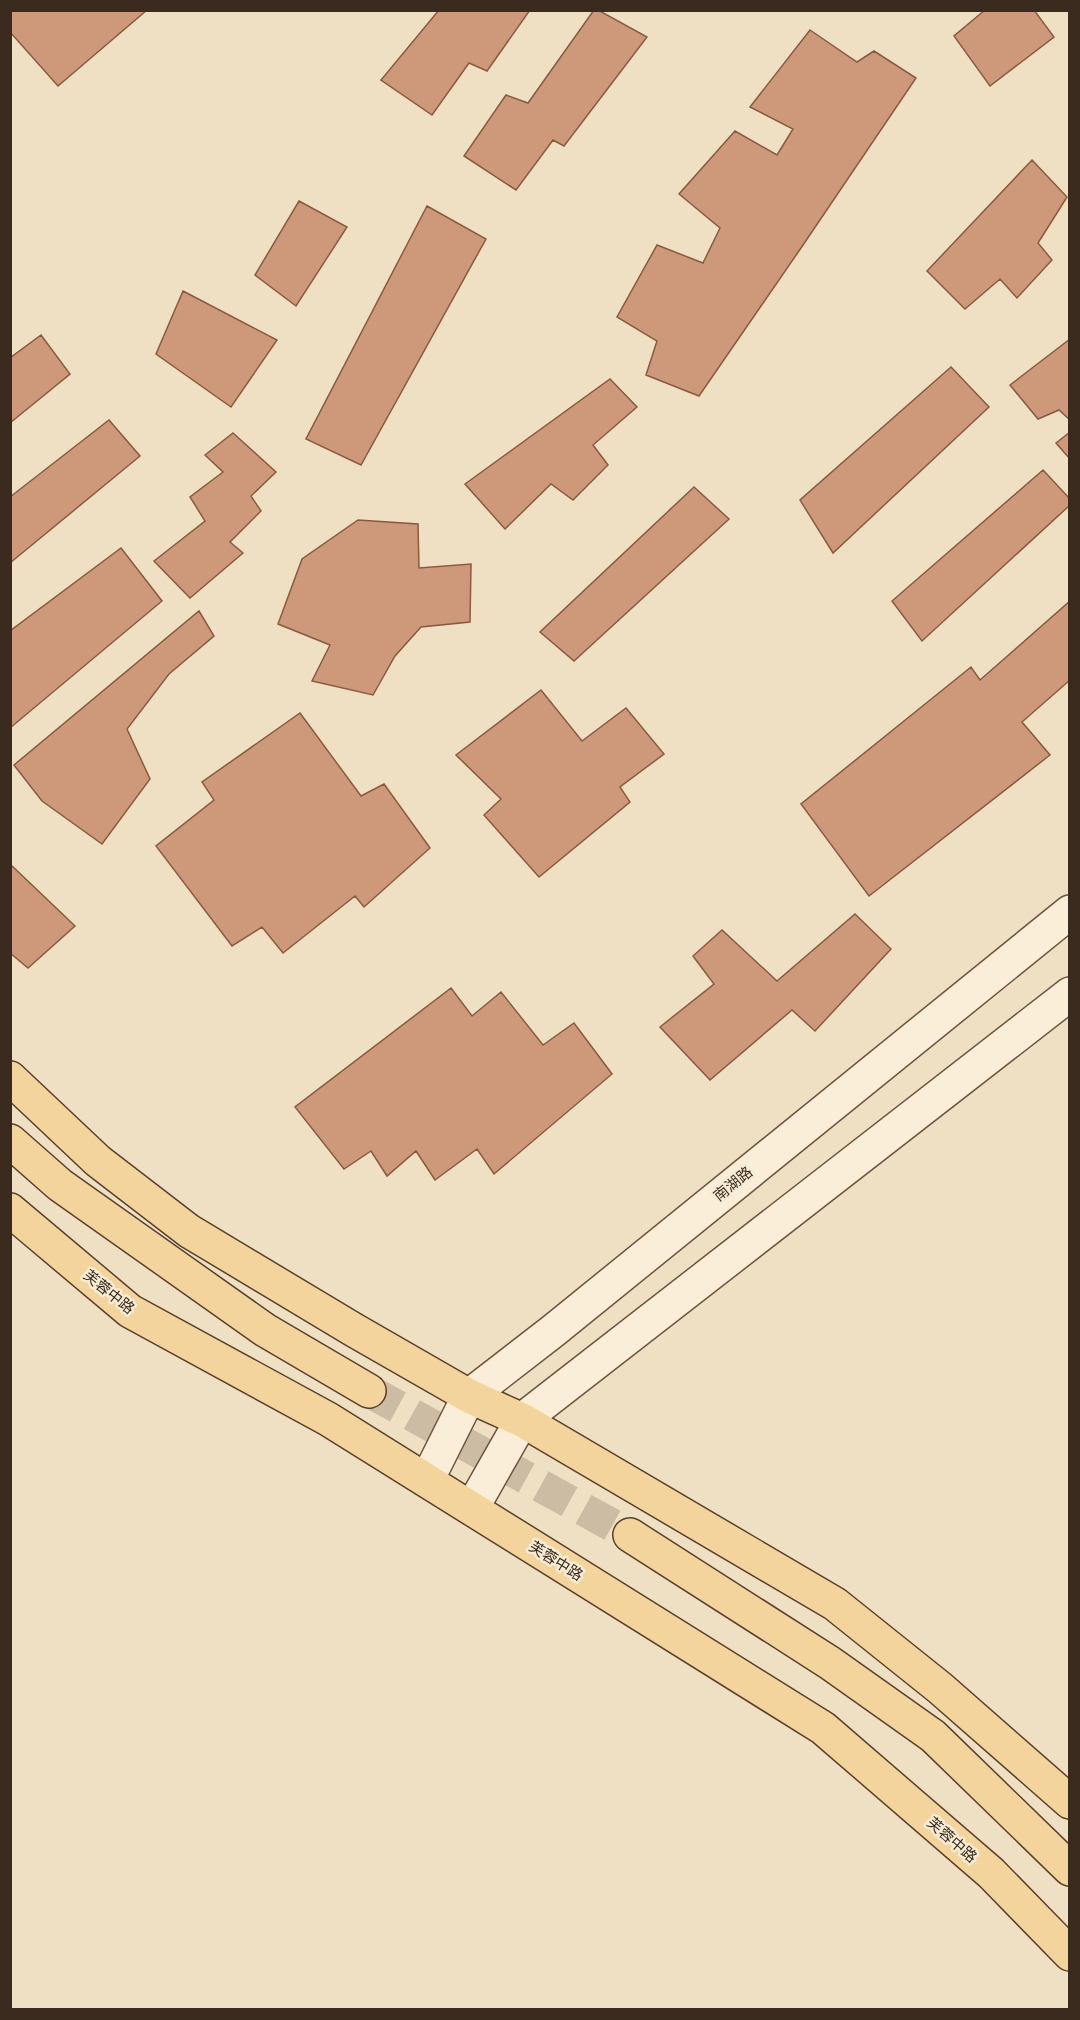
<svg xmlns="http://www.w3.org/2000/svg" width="1080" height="2020" viewBox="0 0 1080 2020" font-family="'Libre Baskerville','Noto Sans SC',serif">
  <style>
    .building { fill: #ce997a; stroke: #8a5a3f; stroke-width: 1.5 }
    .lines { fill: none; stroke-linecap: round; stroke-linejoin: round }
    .primary-tunnel { stroke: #cbbca3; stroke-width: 33; stroke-dasharray: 33 16; stroke-linecap: butt }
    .secondary-casing { stroke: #6c533d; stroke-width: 36 }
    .primary-casing { stroke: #58402e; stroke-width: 36 }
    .secondary { stroke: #faeed8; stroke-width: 33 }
    .primary { stroke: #f3d49c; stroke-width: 33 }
    .labels { text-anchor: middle; stroke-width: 5; stroke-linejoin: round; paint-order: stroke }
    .street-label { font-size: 15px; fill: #3a2b1e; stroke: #f6ebd4 }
  </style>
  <rect width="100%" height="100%" fill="#efe0c4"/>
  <path class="building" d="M 10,10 L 147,10 L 58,86 L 10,32 Z
    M 439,10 L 530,10 L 487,71 L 469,63 L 432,115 L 381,80 Z
    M 594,10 L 598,10 L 647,37 L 564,146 L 553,140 L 516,190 L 464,156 L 506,95 L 528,103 Z
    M 985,10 L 1034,10 L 1054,37 L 990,86 L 954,36 Z
    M 810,30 L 857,62 L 874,51 L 916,78 L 801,248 L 699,396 L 646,375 L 657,341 L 617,317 L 657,245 L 703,263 L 720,228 L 679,194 L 735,131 L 777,155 L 793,129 L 750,107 Z
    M 1032,160 L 1067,197 L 1038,243 L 1052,260 L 1017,298 L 1000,279 L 965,309 L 927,271 Z
    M 299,201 L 347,227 L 296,306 L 255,275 Z
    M 427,206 L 486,239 L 361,465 L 306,439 Z
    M 183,291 L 277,340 L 231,407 L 156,354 Z
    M 41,335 L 70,374 L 10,423 L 10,358 Z
    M 1070,339 L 1070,420 L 1059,410 L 1038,419 L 1010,385 Z
    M 951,367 L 989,407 L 833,553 L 800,500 Z
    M 610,379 L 637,407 L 593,445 L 608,465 L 573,500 L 551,484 L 505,529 L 465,484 Z
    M 109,420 L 140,456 L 10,563 L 10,497 Z
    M 1070,432 L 1070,459 L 1056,443 Z
    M 233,433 L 276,472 L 251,496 L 261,511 L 230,542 L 243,553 L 190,598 L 154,561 L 205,521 L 190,497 L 223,472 L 205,455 Z
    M 1043,470 L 1070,499 L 1070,505 L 922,641 L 892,601 Z
    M 694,487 L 729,519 L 574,661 L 540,632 Z
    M 358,520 L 418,524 L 419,568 L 471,564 L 470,622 L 421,627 L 395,656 L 373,695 L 312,681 L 330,645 L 278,624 L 302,559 Z
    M 121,548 L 162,601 L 10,728 L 10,631 Z
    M 1070,601 L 1070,680 L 1022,722 L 1050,755 L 869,896 L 801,804 L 971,667 L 980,680 Z
    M 199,611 L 214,636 L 169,674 L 127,729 L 150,779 L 102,844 L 42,801 L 14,765 Z
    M 541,690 L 582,741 L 626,708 L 664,754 L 620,787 L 630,802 L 539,877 L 484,815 L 501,799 L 456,755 Z
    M 300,713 L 361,796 L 384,784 L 430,848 L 364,907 L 355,896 L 283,953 L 262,927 L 232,946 L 156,846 L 214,800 L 202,782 Z
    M 10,864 L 75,926 L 28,968 L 10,953 Z
    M 855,914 L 891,949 L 815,1031 L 792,1010 L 710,1080 L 660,1027 L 714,984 L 693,956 L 722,930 L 777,981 Z
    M 451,988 L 472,1016 L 501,992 L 543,1045 L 574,1023 L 612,1074 L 494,1174 L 477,1149 L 435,1180 L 416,1151 L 387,1176 L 371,1151 L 344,1169 L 295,1107 Z"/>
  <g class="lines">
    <path class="primary-tunnel" d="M 369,1391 L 630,1535"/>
    <defs>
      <path id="secondary" d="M 427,1480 L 469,1396 L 553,1331 L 1070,912
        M 472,1508 L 522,1420 L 1070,994"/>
      <path id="primary" d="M 10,1078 L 98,1161 L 189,1231 L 354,1330 L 469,1396 L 522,1420 L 835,1604 L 940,1688 L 1070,1802
        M 10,1141 L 60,1185 L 265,1330 L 369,1391
        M 10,1210 L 130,1311 L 328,1419 L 823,1728 L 991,1873 L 1070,1954
        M 630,1535 L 830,1663 L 933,1736 L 1070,1869"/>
    </defs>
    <use href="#secondary" class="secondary-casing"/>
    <use href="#primary" class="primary-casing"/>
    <use href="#secondary" class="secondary"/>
    <use href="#primary" class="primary"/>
  </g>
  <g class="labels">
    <g class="street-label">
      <text transform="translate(733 1184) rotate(-39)" y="5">南湖路</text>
      <text transform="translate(109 1292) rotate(39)" y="5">芙蓉中路</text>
      <text transform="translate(556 1561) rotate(32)" y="5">芙蓉中路</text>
      <text transform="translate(952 1840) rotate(41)" y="5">芙蓉中路</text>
    </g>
  </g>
  <rect width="1080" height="2020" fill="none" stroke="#3a2b1e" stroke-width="24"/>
</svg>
